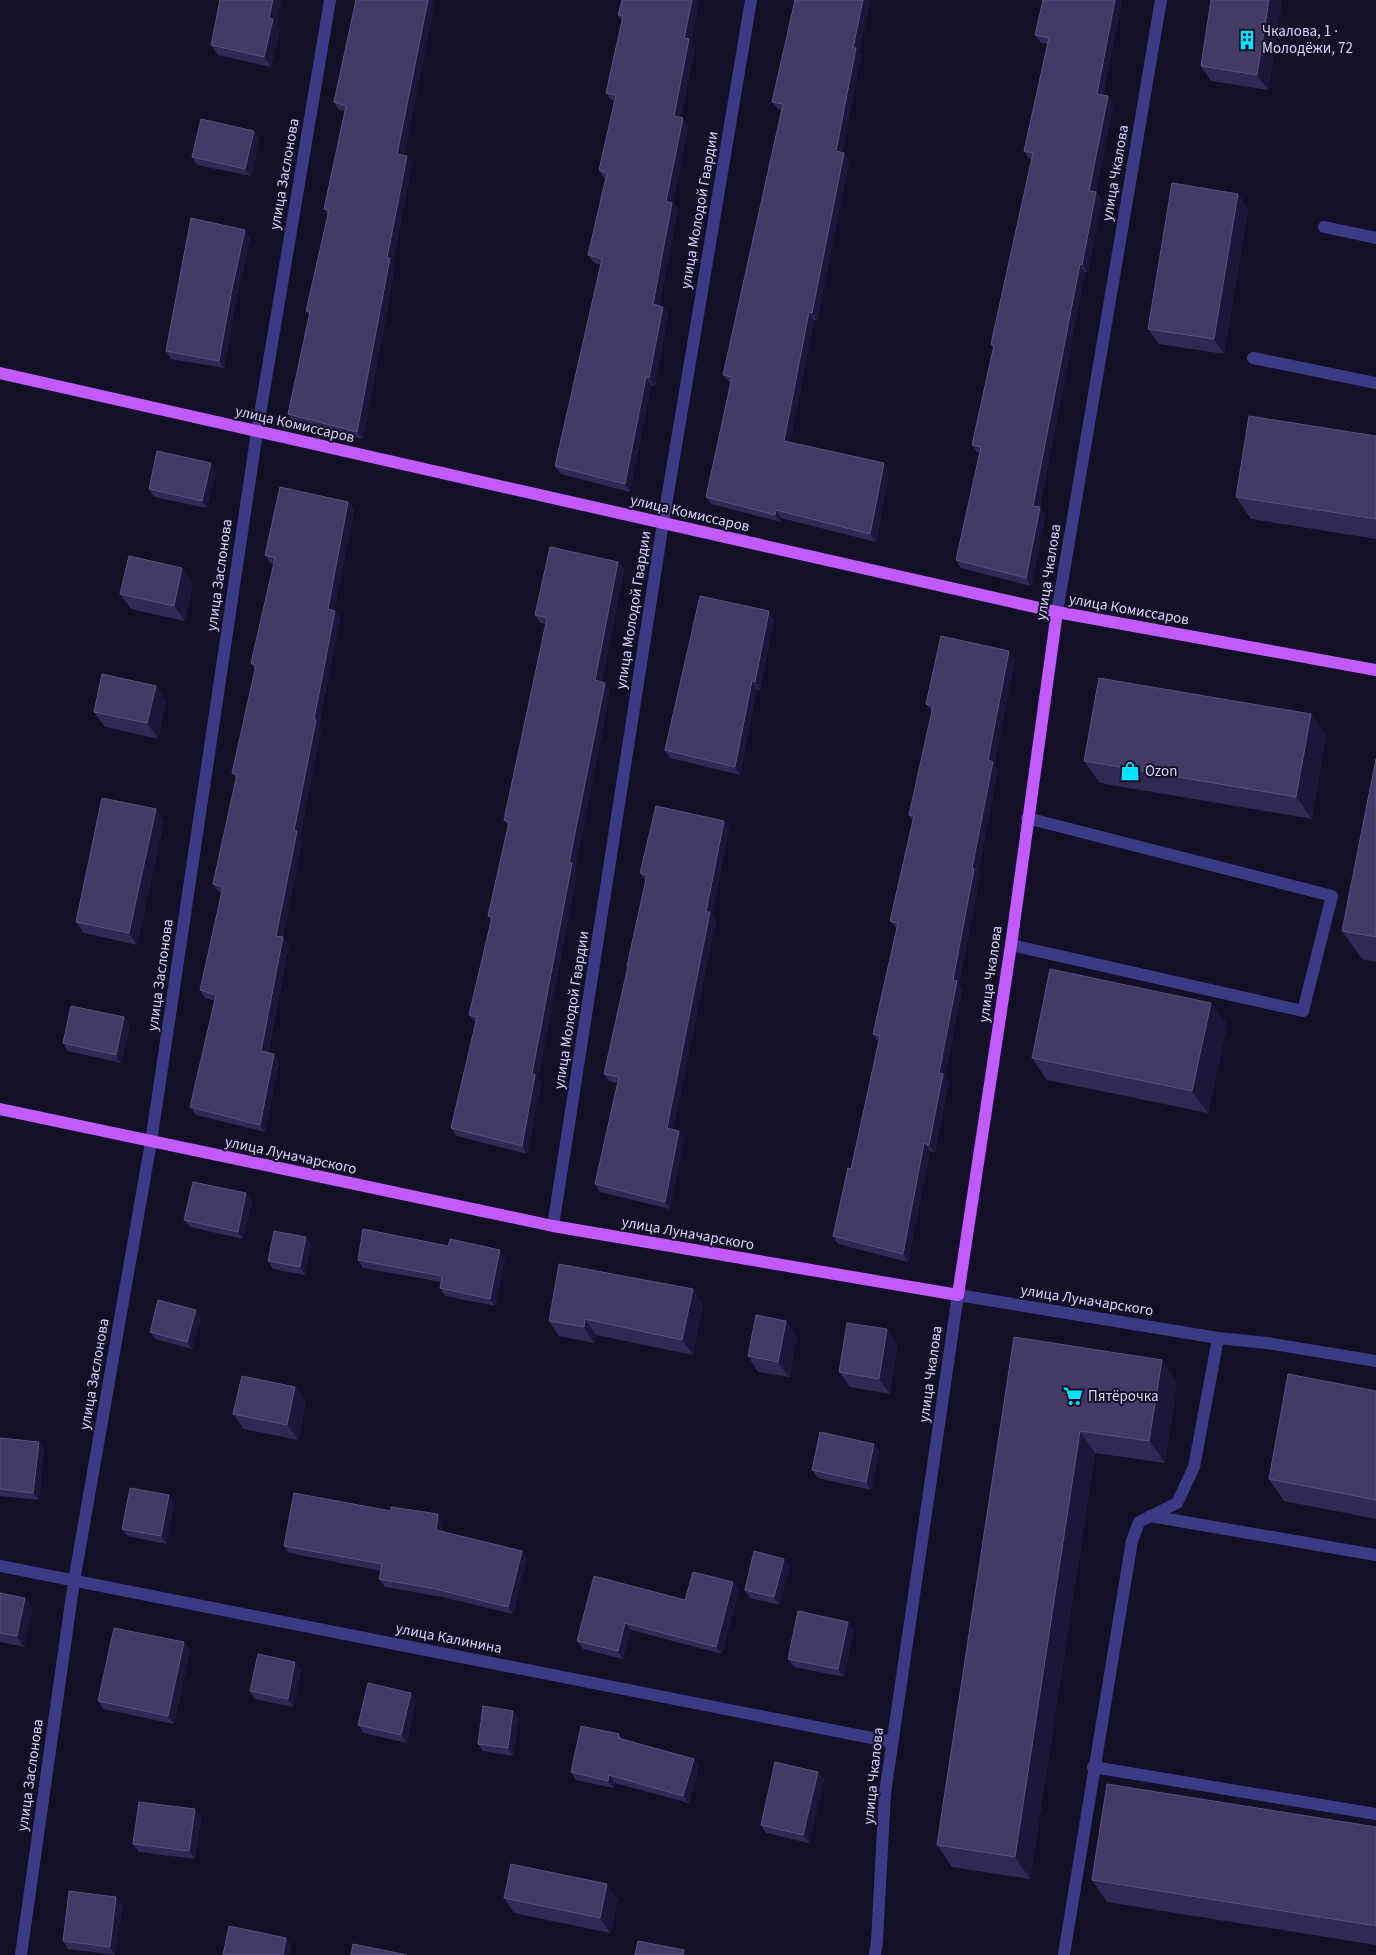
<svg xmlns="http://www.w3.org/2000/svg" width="1376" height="1955" viewBox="0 0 1376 1955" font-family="'Source Sans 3',sans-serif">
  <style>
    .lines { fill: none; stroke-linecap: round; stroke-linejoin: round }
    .minor { stroke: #3d3a85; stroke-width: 12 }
    .major { stroke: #c25bff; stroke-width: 12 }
    .wall { fill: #312854 }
    .shaded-wall { fill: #1d163a }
    .building { fill: #433a66; stroke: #5a527e }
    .labels { text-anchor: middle; stroke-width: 4; stroke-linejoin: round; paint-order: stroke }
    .poi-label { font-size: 15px; fill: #d9d4ff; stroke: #130f26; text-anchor: start }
    .street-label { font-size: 15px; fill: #d9d4ff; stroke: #130f26 }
  </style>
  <rect width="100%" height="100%" fill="#130f26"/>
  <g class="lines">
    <path class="minor" d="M 1324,227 L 1376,238
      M 1253,358 L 1376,383
      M 1057,612 L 1161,0
      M 1011,945 L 1303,1011 L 1332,896 L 1027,818
      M 553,1226 L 663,523 L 751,0
      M 1150,1516 L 1376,1555
      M 0,1566 L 892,1742
      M 1093,1767 L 1376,1814
      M 1064,1954 L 1132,1541 L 1139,1522 L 1177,1503 L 1194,1467 L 1218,1338
      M 21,1955 L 74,1581 L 151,1142 L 257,432 L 330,0
      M 875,1955 L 877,1941 L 885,1793 L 958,1295 L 1218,1338 L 1267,1343 L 1376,1361"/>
    <path class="major" d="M 0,373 L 1057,612 L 1376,670
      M 0,1109 L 553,1226 L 958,1295 L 1011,945 L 1057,612"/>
  </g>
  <path class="wall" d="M 356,0 L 435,0 L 404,155 L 412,163 L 393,263 L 395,266 L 363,439 L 293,422 L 288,414 L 309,316 L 306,311 L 328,215 L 324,209 L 345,111 L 339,110 L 334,102 Z
    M 622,0 L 699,0 L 691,42 L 695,47 L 681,117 L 688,125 L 673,203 L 678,210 L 659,306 L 668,314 L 655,386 L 651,385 L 630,492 L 561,474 L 555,466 L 601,265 L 594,263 L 588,255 L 606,178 L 604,178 L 599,170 L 615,101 L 611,100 L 606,93 L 622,21 L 618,15 Z
    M 795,0 L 870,0 L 859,53 L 861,56 L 842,153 L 849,161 L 817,320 L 814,320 L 790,443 L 889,471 L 876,542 L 781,518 L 781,522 L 711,504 L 706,497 L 731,383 L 729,382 L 723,375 L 782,110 L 778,109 L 772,102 Z
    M 1122,0 L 1103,95 L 1113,104 L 1096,192 L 1102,200 L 1088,272 L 1085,272 L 1040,507 L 1045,515 L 1031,586 L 961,568 L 956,560 L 980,453 L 977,452 L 972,445 L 993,348 L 991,344 L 1032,159 L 1029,159 L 1024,151 L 1047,44 L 1041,43 L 1035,35 Z
    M 1211,0 L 1282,0 L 1268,90 L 1211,81 L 1201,66 Z
    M 277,24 L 280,29 L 271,67 L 218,55 L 211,45 Z
    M 260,139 L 251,176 L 197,165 L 192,157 Z
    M 1238,194 L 1248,209 L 1224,354 L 1159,344 L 1148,329 Z
    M 245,230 L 250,238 L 237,296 L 224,368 L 171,359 L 166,351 Z
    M 1376,436 L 1376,539 L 1251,519 L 1236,497 Z
    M 216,470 L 207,508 L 154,497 L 149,489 Z
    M 348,502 L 354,510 L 334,611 L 340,618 L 319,725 L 321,728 L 300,836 L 302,839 L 283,937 L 289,945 L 268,1052 L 274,1054 L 279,1062 L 265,1132 L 196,1115 L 190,1107 L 215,1001 L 205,998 L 200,990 L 221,893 L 219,892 L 213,884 L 236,779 L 232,773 L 255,670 L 251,663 L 274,564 L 270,563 L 265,555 Z
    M 618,562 L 624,570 L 602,682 L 610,690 L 575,868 L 577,871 L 538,1079 L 541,1083 L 527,1154 L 457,1136 L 451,1128 L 476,1023 L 469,1015 L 491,920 L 488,916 L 508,826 L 504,820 L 546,624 L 540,623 L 535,615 Z
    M 193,583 L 185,621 L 131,609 L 120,594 Z
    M 774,619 L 760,690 L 757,689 L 740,775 L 670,758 L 665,750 Z
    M 1015,659 L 994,764 L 998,769 L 978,873 L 980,876 L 959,984 L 962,989 L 945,1076 L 949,1081 L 935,1152 L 930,1151 L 908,1262 L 838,1244 L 833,1236 L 851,1169 L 878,1042 L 873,1034 L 897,929 L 890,921 L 913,821 L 909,815 L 932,712 L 926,704 Z
    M 156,686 L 166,701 L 158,739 L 105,727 L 94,712 Z
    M 1311,714 L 1326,736 L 1312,819 L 1100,783 L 1084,761 Z
    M 1376,759 L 1376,962 L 1362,959 L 1342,931 Z
    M 156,809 L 164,821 L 137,945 L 84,933 L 76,922 Z
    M 729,828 L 712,916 L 716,920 L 673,1130 L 684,1139 L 670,1209 L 600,1192 L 595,1184 L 617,1083 L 609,1081 L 604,1074 L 628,967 L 627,966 L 645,881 L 640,873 Z
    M 1211,1003 L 1227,1025 L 1208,1113 L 1047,1080 L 1032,1058 Z
    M 124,1017 L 130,1025 L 121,1063 L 68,1051 L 63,1043 Z
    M 252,1201 L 243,1239 L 190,1227 L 184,1220 Z
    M 306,1237 L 311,1245 L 305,1275 L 273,1269 L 268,1261 Z
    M 505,1257 L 495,1306 L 445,1296 L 440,1288 L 441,1282 L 363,1268 L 358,1260 Z
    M 693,1289 L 703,1304 L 693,1355 L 596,1335 L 594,1343 L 559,1336 L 549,1321 Z
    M 201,1317 L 192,1349 L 155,1339 L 150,1332 Z
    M 797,1336 L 789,1377 L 758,1372 L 748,1356 Z
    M 1014,1337 L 1162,1360 L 1177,1382 L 1165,1463 L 1095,1453 L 1030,1879 L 952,1867 L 937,1845 Z
    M 897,1344 L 890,1394 L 850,1387 L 839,1372 Z
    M 295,1387 L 306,1402 L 298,1440 L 244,1429 L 233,1414 Z
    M 1376,1391 L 1376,1519 L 1284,1501 L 1269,1479 Z
    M 0,1438 L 39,1442 L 44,1450 L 39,1500 L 0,1496 Z
    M 879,1451 L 871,1490 L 818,1478 L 812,1470 Z
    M 174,1503 L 166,1544 L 127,1536 L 122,1529 Z
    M 443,1522 L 442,1531 L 527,1559 L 513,1614 L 442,1597 L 385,1587 L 379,1579 L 381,1571 L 289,1553 L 284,1546 Z
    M 784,1559 L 790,1566 L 779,1605 L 750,1598 L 745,1590 Z
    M 733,1582 L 739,1590 L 722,1654 L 631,1630 L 623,1659 L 583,1649 L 577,1641 Z
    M 0,1593 L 25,1598 L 32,1609 L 24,1647 L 0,1642 Z
    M 854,1629 L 844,1677 L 794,1667 L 788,1659 Z
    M 190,1650 L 174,1724 L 103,1709 L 98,1701 Z
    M 301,1669 L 293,1707 L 255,1699 L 250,1691 Z
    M 411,1693 L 416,1700 L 407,1743 L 364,1733 L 358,1725 Z
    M 513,1711 L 518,1719 L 513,1756 L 483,1751 L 478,1744 Z
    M 619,1734 L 622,1739 L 694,1759 L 699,1766 L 689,1803 L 615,1783 L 614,1788 L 576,1780 L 571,1772 Z
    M 818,1772 L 824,1779 L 809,1843 L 766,1833 L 761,1825 Z
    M 201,1817 L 195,1859 L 139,1852 L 133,1844 Z
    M 1376,1827 L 1376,1945 L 1107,1902 L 1092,1880 Z
    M 116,1897 L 122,1905 L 115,1955 L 68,1949 L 63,1941 Z
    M 504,1898 L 618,1899 L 610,1933 L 514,1913 Z"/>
  <path class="shaded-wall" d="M 273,0 L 282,0 L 277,24 L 280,29 L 271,67 L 264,57 L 269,18 Z
    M 428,0 L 435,0 L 403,161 L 397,154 Z
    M 692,0 L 699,0 L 691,42 L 695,47 L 680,123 L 674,116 L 684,38 Z
    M 863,0 L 870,0 L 859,53 L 861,56 L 841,159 L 836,151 L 853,48 Z
    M 1115,0 L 1122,0 L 1102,102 L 1097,94 Z
    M 1269,0 L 1282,0 L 1268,90 L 1257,75 Z
    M 1108,96 L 1113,104 L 1095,198 L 1089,191 Z
    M 683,118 L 688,125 L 673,204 L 678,210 L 658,312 L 653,304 L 666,201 Z
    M 254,131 L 260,139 L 251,176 L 245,169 Z
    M 844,153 L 849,161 L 817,320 L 812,313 Z
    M 407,156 L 412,163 L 393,263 L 395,266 L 363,439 L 357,432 L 387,258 Z
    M 1096,192 L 1102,200 L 1088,272 L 1082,265 Z
    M 1238,194 L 1248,209 L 1224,354 L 1214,339 Z
    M 245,230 L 250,238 L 237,296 L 224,368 L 219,361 L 232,289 Z
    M 1080,264 L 1085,272 L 1040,507 L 1045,515 L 1031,586 L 1026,578 L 1033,506 Z
    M 663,307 L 668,314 L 655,386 L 649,378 Z
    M 809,312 L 814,320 L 789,449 L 784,441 Z
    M 646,377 L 651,385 L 630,492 L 625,484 Z
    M 211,463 L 216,470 L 207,508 L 202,501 Z
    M 884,463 L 889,471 L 876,542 L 870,534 Z
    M 348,502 L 354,510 L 333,617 L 328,609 Z
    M 776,510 L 781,518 L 781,522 L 775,515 Z
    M 618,562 L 624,570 L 601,688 L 595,680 Z
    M 182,568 L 193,583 L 185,621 L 174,606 Z
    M 335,611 L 340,618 L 319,725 L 321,728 L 300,836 L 302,839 L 282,943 L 276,936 L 314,719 Z
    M 769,611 L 774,619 L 760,690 L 755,682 Z
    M 1009,651 L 1015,659 L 994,764 L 998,769 L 978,873 L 980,876 L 959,984 L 962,989 L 945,1076 L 949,1081 L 935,1152 L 929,1145 L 939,1073 L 953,980 L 972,868 L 988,760 Z
    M 752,681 L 757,689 L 740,775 L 735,767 Z
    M 605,683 L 610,690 L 575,868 L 577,871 L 538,1079 L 541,1083 L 527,1154 L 522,1146 L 532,1074 L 569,863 Z
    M 156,686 L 166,701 L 158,739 L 147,723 Z
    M 1311,714 L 1326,736 L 1312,819 L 1296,797 Z
    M 156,809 L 164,821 L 137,945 L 129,933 Z
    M 724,821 L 729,828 L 712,916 L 716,920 L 672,1136 L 667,1128 L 706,912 Z
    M 283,937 L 289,945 L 266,1059 L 261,1051 Z
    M 1211,1003 L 1227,1025 L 1208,1113 L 1192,1091 Z
    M 124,1017 L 130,1025 L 121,1063 L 116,1055 Z
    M 274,1054 L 279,1062 L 265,1132 L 260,1125 Z
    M 679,1131 L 684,1139 L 670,1209 L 665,1202 Z
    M 924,1143 L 930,1151 L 908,1262 L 903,1254 Z
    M 246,1193 L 252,1201 L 243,1239 L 238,1232 Z
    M 306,1237 L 311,1245 L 305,1275 L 300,1267 Z
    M 500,1250 L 505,1257 L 495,1306 L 490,1299 Z
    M 693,1289 L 703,1304 L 693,1355 L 682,1340 Z
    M 196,1310 L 201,1317 L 192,1349 L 187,1342 Z
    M 585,1319 L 596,1335 L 594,1343 L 584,1327 Z
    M 786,1321 L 797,1336 L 789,1377 L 778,1362 Z
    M 887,1329 L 897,1344 L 890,1394 L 879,1379 Z
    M 1162,1360 L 1177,1382 L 1165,1463 L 1149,1441 Z
    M 295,1387 L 306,1402 L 298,1440 L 287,1425 Z
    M 1080,1431 L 1095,1453 L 1030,1879 L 1015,1857 Z
    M 39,1442 L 44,1450 L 39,1500 L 33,1493 Z
    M 874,1444 L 879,1451 L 871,1490 L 866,1482 Z
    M 169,1495 L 174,1503 L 166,1544 L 161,1536 Z
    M 438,1514 L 443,1522 L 441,1538 L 436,1530 Z
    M 522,1551 L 527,1559 L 513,1614 L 508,1607 Z
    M 784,1559 L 790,1566 L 779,1605 L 774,1597 Z
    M 733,1582 L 739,1590 L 722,1654 L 716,1647 Z
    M 25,1598 L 32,1609 L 24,1647 L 17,1636 Z
    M 848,1622 L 854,1629 L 844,1677 L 838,1669 Z
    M 625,1623 L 631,1630 L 623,1659 L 618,1651 Z
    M 184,1642 L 190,1650 L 174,1724 L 168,1716 Z
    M 295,1662 L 301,1669 L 293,1707 L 288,1699 Z
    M 411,1693 L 416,1700 L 407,1743 L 401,1735 Z
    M 513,1711 L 518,1719 L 513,1756 L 508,1748 Z
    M 694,1759 L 699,1766 L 689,1803 L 683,1796 Z
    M 818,1772 L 824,1779 L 809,1843 L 803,1835 Z
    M 609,1775 L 615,1783 L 614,1788 L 608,1781 Z
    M 195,1809 L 201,1817 L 195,1859 L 189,1851 Z
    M 607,1884 L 618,1899 L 610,1933 L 600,1918 Z
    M 116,1897 L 122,1905 L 115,1955 L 110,1947 Z
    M 286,1938 L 292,1946 L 290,1955 L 283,1955 Z"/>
  <path class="building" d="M 220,0 L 273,0 L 269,18 L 273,19 L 264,57 L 211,45 Z
    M 356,0 L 428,0 L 397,154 L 407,156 L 387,258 L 390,258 L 357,432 L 288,414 L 310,312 L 306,311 L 329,210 L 324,209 L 346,106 L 334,102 Z
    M 622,0 L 692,0 L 684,38 L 689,39 L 674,116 L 683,118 L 666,201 L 672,203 L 653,304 L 663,307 L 649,378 L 646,377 L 625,484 L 555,466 L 602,259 L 588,255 L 607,173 L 599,170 L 616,95 L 606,93 L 623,16 L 618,15 Z
    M 795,0 L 863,0 L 853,48 L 856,48 L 836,151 L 844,153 L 812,313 L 809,312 L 784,441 L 884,463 L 870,534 L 776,510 L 775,515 L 706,497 L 732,377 L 723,375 L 783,104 L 772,102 Z
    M 1043,0 L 1115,0 L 1097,94 L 1108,96 L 1089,191 L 1096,192 L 1082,265 L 1080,264 L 1033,506 L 1040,507 L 1026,578 L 956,560 L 981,447 L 972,445 L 994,345 L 991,344 L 1033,153 L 1024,151 L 1049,38 L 1035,35 Z
    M 1211,0 L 1269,0 L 1257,75 L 1201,66 Z
    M 201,119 L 254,131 L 245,169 L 192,157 Z
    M 1172,183 L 1238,194 L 1214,339 L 1148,329 Z
    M 191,218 L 245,230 L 232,289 L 219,361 L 166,351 Z
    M 1249,416 L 1376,436 L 1376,519 L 1236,497 Z
    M 157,451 L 211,463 L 202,501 L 149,489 Z
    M 280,487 L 348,502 L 328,609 L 335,611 L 314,719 L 316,720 L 294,831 L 297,831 L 276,936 L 283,937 L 261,1051 L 274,1054 L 260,1125 L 190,1107 L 216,995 L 200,990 L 223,887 L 213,884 L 237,774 L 232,773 L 256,665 L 251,663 L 275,558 L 265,555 Z
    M 550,547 L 618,562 L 595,680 L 605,683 L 569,863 L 572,863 L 532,1074 L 535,1075 L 522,1146 L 451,1128 L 477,1017 L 469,1015 L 492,917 L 488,916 L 509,822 L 504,820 L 547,618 L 535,615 Z
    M 129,556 L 182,568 L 174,606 L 120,594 Z
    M 700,596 L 769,611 L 755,682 L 752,681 L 735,767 L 665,750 Z
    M 941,636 L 1009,651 L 988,760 L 993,762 L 972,868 L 974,869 L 953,980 L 957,981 L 939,1073 L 943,1074 L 929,1145 L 924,1143 L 903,1254 L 833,1236 L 848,1168 L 851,1169 L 880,1036 L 873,1034 L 898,923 L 890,921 L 914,816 L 909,815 L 933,706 L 926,704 Z
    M 102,674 L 156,686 L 147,723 L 94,712 Z
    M 1099,678 L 1311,714 L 1296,797 L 1084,761 Z
    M 1376,759 L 1376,937 L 1342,931 Z
    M 102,798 L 156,809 L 129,933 L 76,922 Z
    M 656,806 L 724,821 L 706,912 L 710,912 L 667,1128 L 679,1131 L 665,1202 L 595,1184 L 619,1077 L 604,1074 L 628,966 L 627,966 L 647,875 L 640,873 Z
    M 1050,969 L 1211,1003 L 1192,1091 L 1032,1058 Z
    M 71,1006 L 124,1017 L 116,1055 L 63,1043 Z
    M 193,1182 L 246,1193 L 238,1232 L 184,1220 Z
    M 363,1229 L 448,1246 L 450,1239 L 500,1250 L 490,1299 L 440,1288 L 442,1276 L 358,1260 Z
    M 274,1231 L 306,1237 L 300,1267 L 268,1261 Z
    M 559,1264 L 693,1289 L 682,1340 L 585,1319 L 584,1327 L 549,1321 Z
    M 158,1300 L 196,1310 L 187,1342 L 150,1332 Z
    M 756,1315 L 786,1321 L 778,1362 L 748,1356 Z
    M 847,1323 L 887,1329 L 879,1379 L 839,1372 Z
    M 1014,1337 L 1162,1360 L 1149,1441 L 1080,1431 L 1015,1857 L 937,1845 Z
    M 1288,1374 L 1376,1391 L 1376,1500 L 1269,1479 Z
    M 242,1376 L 295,1387 L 287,1425 L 233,1414 Z
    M 820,1432 L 874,1444 L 866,1482 L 812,1470 Z
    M 0,1438 L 39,1442 L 33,1493 L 0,1489 Z
    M 130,1488 L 169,1495 L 161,1536 L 122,1529 Z
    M 294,1493 L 391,1511 L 391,1507 L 438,1514 L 436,1530 L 522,1551 L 508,1607 L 436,1589 L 379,1579 L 382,1564 L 284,1546 Z
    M 754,1551 L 784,1559 L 774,1597 L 745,1590 Z
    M 693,1572 L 733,1582 L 716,1647 L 625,1623 L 618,1651 L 577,1641 L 594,1576 L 685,1600 Z
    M 0,1593 L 25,1598 L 17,1636 L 0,1633 Z
    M 798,1611 L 848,1622 L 838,1669 L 788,1659 Z
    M 114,1628 L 184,1642 L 168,1716 L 98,1701 Z
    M 258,1654 L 295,1662 L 288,1699 L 250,1691 Z
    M 368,1683 L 411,1693 L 401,1735 L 358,1725 Z
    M 483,1706 L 513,1711 L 508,1748 L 478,1744 Z
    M 581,1726 L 619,1734 L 618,1738 L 694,1759 L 683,1796 L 609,1775 L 608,1781 L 571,1772 Z
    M 775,1762 L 818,1772 L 803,1835 L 761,1825 Z
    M 1107,1784 L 1376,1827 L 1376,1926 L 1092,1880 Z
    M 139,1802 L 195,1809 L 189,1851 L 133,1844 Z
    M 511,1864 L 607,1884 L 600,1918 L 504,1898 Z
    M 69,1891 L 116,1897 L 110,1947 L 63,1941 Z
    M 229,1926 L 286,1938 L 283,1955 L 223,1955 Z
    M 638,1941 L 684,1950 L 683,1955 L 635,1955 Z
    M 353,1944 L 407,1955 L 351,1955 Z"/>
  <defs>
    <symbol id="building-bare" viewBox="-9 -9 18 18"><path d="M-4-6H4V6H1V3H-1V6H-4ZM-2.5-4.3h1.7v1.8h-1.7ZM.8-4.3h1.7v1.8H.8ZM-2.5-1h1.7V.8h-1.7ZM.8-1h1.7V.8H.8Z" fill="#00e5ff" stroke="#130f26" stroke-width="2.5" paint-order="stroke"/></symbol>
    <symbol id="shop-bare" viewBox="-9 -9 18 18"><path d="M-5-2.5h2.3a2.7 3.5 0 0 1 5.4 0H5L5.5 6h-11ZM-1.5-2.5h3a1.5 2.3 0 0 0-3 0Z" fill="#00e5ff" stroke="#130f26" stroke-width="2.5" paint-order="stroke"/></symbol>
    <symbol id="supermarket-bare" viewBox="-9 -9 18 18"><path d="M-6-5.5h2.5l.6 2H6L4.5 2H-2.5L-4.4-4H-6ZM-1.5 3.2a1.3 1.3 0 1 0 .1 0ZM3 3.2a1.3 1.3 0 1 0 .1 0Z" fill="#00e5ff" stroke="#130f26" stroke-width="2.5" paint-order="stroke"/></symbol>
  </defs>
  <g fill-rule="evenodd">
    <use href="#building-bare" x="1233" y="26" width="28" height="28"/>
    <use href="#shop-bare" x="1116" y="757" width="28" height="28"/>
    <use href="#supermarket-bare" x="1059" y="1382" width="28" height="28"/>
  </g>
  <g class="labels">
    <g class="poi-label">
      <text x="1262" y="36">Чкалова, 1 ·<tspan x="1262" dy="17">Молодёжи, 72</tspan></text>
      <text x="1145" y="776">Ozon</text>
      <text x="1088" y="1401">Пятёрочка</text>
    </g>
    <g class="street-label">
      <text transform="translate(1115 173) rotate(-80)" y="5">улица Чкалова</text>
      <text transform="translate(284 174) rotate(-80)" y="5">улица Заслонова</text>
      <text transform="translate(699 210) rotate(-80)" y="5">улица Молодой Гвардии</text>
      <text transform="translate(295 424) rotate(13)" y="5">улица Комиссаров</text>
      <text transform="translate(690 513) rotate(13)" y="5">улица Комиссаров</text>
      <text transform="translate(1048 572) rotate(-81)" y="5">улица Чкалова</text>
      <text transform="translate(219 575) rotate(-82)" y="5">улица Заслонова</text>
      <text transform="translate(1129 609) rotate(10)" y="5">улица Комиссаров</text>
      <text transform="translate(633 610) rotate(-81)" y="5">улица Молодой Гвардии</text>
      <text transform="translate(990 974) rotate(-82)" y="5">улица Чкалова</text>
      <text transform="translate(160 975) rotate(-82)" y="5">улица Заслонова</text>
      <text transform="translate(571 1010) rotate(-81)" y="5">улица Молодой Гвардии</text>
      <text transform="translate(291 1155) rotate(12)" y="5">улица Луначарского</text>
      <text transform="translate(688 1233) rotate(10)" y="5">улица Луначарского</text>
      <text transform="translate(1087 1300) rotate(9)" y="5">улица Луначарского</text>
      <text transform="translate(94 1374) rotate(-80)" y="5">улица Заслонова</text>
      <text transform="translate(930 1374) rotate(-82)" y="5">улица Чкалова</text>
      <text transform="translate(449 1638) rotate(11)" y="5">улица Калинина</text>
      <text transform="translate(30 1775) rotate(-82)" y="5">улица Заслонова</text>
      <text transform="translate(873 1776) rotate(-84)" y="5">улица Чкалова</text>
    </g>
  </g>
</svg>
